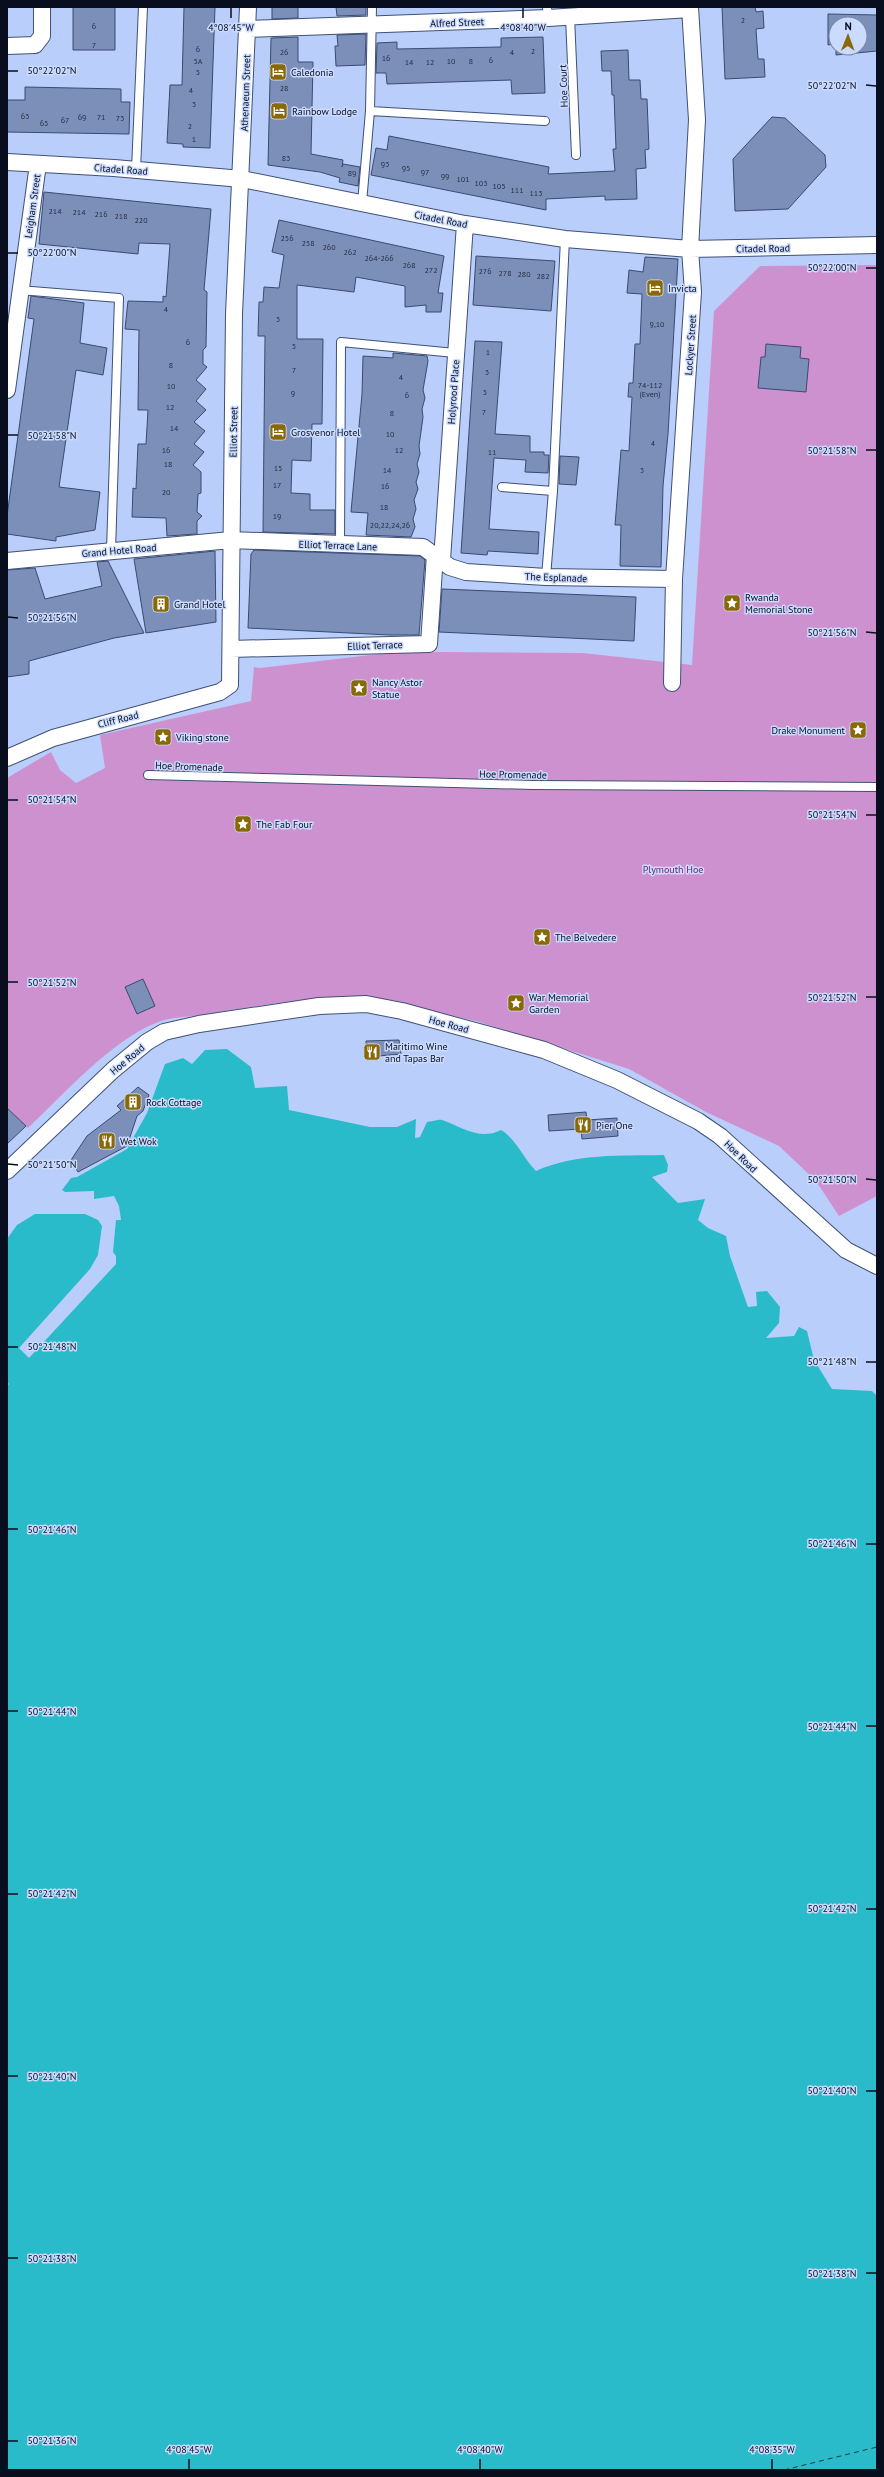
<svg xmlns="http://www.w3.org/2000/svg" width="884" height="2477" viewBox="0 0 884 2477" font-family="'PT Sans',sans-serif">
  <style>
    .green { fill: #ce91d0 }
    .water { fill: #29bbca }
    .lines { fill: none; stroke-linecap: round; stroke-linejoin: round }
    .ferry { stroke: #233a3d; stroke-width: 1; stroke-dasharray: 5 4; stroke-linecap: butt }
    .building { fill: #7c8fb9; stroke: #3a4b70 }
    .lane-casing { stroke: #405076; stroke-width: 10 }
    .street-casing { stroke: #405076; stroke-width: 18 }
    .lane { stroke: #fff; stroke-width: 8 }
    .street { stroke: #fff; stroke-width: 16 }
    .ticks { fill: none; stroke: #080e1d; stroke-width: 1.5 }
    .labels { text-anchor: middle; stroke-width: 3; stroke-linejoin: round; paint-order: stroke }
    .number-label { font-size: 8px; fill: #252e44 }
    .street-label { font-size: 10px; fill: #080e1d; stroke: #cadbff }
    .poi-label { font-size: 10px; fill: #080e1d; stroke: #cadbff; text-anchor: start }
    .park-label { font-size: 10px; fill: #6d2272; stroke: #cadbff }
    .ticks-label { font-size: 10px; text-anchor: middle; fill: #080e1d; stroke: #cadbff; stroke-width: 3; stroke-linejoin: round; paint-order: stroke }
  </style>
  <rect width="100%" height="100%" fill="#b9cefa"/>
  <path class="green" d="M 877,265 L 877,1196 L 839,1216 L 816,1181 L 779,1146 L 706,1112 L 629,1069 L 476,1021 L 413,1007 C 375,985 247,1007 201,1015 C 187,1017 169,1017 156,1023 C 112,1040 63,1095 28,1128 L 7,1108 L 7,778 L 51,752 L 60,770 L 76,783 L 105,768 L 100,735 L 251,701 L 254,667 L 260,668 L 388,653 L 438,652 L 583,653 L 692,665 L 714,311 L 760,266 Z"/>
  <path class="water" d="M 227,1049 L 251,1067 L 255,1088 L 287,1086 L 289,1110 L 370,1127 L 397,1127 L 416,1119 L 415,1138 L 420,1137 L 427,1122 C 431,1122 439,1119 442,1120 C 462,1127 480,1141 501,1130 C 516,1139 523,1158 536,1171 C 576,1153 621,1156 664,1155 L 668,1165 L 667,1172 L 652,1177 L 678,1203 L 705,1199 L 698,1220 L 708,1228 L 726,1236 L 730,1256 L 748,1307 L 757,1306 L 756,1292 L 767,1291 L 780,1307 L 779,1323 L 766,1338 L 794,1336 L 799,1327 L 807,1331 L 814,1360 L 832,1389 L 872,1391 L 877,1396 L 877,2470 L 7,2470 L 7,1386 L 9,1384 L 7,1382 L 7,1239 L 17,1225 L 35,1214 L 85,1214 L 98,1220 L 102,1226 L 98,1255 L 90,1269 L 19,1348 L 29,1358 L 116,1264 L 116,1256 L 113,1252 L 116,1220 L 121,1220 L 119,1206 L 114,1196 L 94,1199 L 94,1191 L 65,1192 L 62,1190 L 71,1178 L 77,1177 L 127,1149 L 147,1113 L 165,1064 L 183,1058 L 192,1064 L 205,1050 Z"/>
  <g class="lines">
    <path class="ferry" d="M 784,2470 L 877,2447"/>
  </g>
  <path class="building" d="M 73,7 L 115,7 L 115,50 L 73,50 Z
    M 184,7 L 215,7 L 210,148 L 183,147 L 183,144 L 167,143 L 170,85 L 182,85 Z
    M 272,7 L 298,7 L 298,18 L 272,19 Z
    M 336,7 L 366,7 L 366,15 L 337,16 Z
    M 722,7 L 755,7 L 756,12 L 763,11 L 764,28 L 756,29 L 758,59 L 764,59 L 765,77 L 725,79 Z
    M 828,14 L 877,15 L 877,51 L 836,55 L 836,48 L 860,48 L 860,24 L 836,24 L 836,44 L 828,45 Z
    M 366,34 L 365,65 L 336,66 L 335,46 L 338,46 L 337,35 Z
    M 298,37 L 298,62 L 313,62 L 311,154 L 343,160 L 342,167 L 343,164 L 360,167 L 358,186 L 339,182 L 340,178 L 320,172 L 268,165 L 271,38 Z
    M 543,37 L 545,93 L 512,94 L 511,80 L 387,84 L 386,73 L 376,73 L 377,43 L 397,42 L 397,49 L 501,47 L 501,38 Z
    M 628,50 L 629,80 L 640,80 L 641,99 L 647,99 L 649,149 L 645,150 L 646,168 L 636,169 L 637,199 L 605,200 L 605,196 L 546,199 L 546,210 L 371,175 L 376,148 L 387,150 L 389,136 L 549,167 L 548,174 L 615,171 L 613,149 L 616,149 L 614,95 L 612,95 L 611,71 L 602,71 L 601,51 Z
    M 25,87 L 121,89 L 121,102 L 130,102 L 129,134 L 7,132 L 7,100 L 25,100 Z
    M 772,117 L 785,118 L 825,155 L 826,167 L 788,209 L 735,211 L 733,159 Z
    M 44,192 L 211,209 L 204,290 L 207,292 L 206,347 L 203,350 L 203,364 L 207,367 L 196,380 L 206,389 L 196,401 L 206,410 L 194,422 L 205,431 L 194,444 L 204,452 L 193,465 L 201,472 L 201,493 L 198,494 L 197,512 L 202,516 L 197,521 L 197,534 L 167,536 L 166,518 L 132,517 L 133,488 L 136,489 L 138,444 L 146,444 L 148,410 L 138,410 L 139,330 L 125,329 L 128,301 L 163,302 L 163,296 L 166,297 L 170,244 L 139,243 L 138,254 L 39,244 Z
    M 279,220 L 444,256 L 438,293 L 443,293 L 441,312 L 426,312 L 426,305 L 405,307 L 405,286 L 356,277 L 354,292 L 297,285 L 297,339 L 323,339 L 322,424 L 312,424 L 311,461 L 292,460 L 291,493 L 310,494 L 310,510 L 335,510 L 335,534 L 263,532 L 265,336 L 258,336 L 259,302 L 263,302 L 264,287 L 279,288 L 284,255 L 272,252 Z
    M 476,256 L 555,261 L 551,311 L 473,305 Z
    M 645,257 L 678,259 L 668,434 L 663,486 L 661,567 L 620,566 L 621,525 L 615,525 L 621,450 L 629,451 L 632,397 L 628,397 L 629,383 L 633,383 L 635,344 L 640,344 L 642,294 L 627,293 L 629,270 L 643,272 Z
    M 31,296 L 84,303 L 80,343 L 107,348 L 103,375 L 76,370 L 59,487 L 100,492 L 95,530 L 56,537 L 56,541 L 7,534 L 7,516 L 34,319 L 28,318 Z
    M 475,341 L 502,342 L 495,434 L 530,436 L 530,452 L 544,452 L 544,455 L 549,455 L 548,473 L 525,472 L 526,460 L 494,458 L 489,529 L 539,532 L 538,554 L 488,551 L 487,555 L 461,553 Z
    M 766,344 L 801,347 L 800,358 L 809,359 L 806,392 L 758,388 L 761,357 L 765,357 Z
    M 393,353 L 427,356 L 428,361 L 423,390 L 425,398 L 422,409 L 423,417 L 419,446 L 420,454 L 417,464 L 419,472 L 416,482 L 418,489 L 414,500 L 416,509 L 413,519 L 415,527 L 411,537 L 366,535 L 368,513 L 351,512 L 362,394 L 363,356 L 393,358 Z
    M 560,456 L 579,457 L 576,485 L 559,484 Z
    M 254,550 L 420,556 L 425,560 L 419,635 L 390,635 L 248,628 L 251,554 Z
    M 215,551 L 216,622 L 146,633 L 134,559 Z
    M 108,561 L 144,633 L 114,638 L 29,661 L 29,674 L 7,677 L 7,570 L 35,568 L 45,599 L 102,586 L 97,562 Z
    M 442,589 L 636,597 L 634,641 L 439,632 Z
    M 143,979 L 155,1006 L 137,1014 L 125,987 Z
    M 399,1040 L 401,1054 L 367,1057 L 366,1041 Z
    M 138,1087 L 149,1095 L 143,1111 L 137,1116 L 127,1146 L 78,1172 L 71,1160 L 87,1136 L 121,1110 L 117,1106 Z
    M 7,1108 L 26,1126 L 7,1144 Z
    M 586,1112 L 587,1120 L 617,1118 L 618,1136 L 582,1139 L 581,1129 L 549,1131 L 548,1115 Z"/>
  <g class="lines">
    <defs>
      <path id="lane" d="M 547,7 L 548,18
        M 570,17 L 576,155
        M 370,111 L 545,121
        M 136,170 L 143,7
        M 362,203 L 370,111 L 372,7
        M 19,290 L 119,298 L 111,551
        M 502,487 L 553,491
        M 340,545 L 341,342 L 455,353
        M 546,577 L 553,491 L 565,239
        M 148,775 L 533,785 L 877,787"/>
      <path id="street" d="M 248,29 L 548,18 L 690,9
        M 7,46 L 35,45 L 42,36 L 42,7
        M 7,162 L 114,168 L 242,179 L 465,224 L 565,239 L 690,249 L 877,245
        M 7,390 L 38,164
        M 442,560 L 465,224
        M 7,561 L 231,540 L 423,547 L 450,567 L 466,572 L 546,577 L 674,579
        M 231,649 L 429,644 L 435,554
        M 672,683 L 674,579 L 693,292 L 690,249 L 697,120 L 690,7
        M 7,758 L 53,738 L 220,692 L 230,685 L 234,314 L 248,7
        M 7,1171 L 113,1070 L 147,1042 L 164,1032 L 199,1024 L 319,1006 L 366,1004 L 402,1011 L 544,1050 L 617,1080 L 698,1121 L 720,1136 L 846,1250 L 877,1266"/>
    </defs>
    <use href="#lane" class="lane-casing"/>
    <use href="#street" class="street-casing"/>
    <use href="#lane" class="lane"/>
    <use href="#street" class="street"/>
  </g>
  <path class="ticks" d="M 231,18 L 231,8M 523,18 L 523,8M 8,71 L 18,71M 866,85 L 876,86M 8,253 L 18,253M 866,268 L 876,268M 8,435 L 18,435M 866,450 L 876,450M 8,617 L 18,618M 866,632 L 876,633M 8,800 L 18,800M 866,815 L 876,815M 8,982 L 18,982M 866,997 L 876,997M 8,1164 L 18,1165M 866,1179 L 876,1180M 8,1347 L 18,1347M 866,1362 L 876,1362M 8,1529 L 18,1529M 866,1544 L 876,1544M 8,1711 L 18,1711M 866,1726 L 876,1726M 8,1894 L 18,1894M 866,1909 L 876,1909M 8,2076 L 18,2076M 866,2091 L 876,2091M 8,2258 L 18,2258M 866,2273 L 876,2273M 8,2441 L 18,2441M 189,2469 L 189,2459M 480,2469 L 480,2459M 772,2469 L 772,2459"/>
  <defs>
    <symbol id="hotel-square" viewBox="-11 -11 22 22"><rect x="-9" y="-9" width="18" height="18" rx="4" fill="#8a6806" stroke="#cadbff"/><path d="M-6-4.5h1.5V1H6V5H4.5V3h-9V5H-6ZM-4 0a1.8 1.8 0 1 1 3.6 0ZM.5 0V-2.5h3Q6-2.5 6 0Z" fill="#fff"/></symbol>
    <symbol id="sight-square" viewBox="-11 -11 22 22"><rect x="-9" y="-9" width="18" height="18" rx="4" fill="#8a6806" stroke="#cadbff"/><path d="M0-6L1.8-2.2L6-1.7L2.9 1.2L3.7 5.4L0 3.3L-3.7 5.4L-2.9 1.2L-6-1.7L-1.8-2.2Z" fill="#fff"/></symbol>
    <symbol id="building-square" viewBox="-11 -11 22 22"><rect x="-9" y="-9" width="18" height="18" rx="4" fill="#8a6806" stroke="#cadbff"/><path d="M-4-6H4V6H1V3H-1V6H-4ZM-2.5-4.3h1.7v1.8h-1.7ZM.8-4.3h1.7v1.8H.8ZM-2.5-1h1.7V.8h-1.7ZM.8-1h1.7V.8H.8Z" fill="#fff"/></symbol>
    <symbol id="restaurant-square" viewBox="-11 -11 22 22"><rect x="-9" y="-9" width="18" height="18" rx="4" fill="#8a6806" stroke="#cadbff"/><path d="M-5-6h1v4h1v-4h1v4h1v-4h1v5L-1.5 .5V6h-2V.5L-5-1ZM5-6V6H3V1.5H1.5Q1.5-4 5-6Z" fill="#fff"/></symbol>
  </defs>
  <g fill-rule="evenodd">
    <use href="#hotel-square" x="268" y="62" width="20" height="20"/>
    <use href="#hotel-square" x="269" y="101" width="20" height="20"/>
    <use href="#hotel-square" x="645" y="278" width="20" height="20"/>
    <use href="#hotel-square" x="268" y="422" width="20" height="20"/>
    <use href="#sight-square" x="722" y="593" width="20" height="20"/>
    <use href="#building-square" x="151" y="594" width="20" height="20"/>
    <use href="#sight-square" x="349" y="678" width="20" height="20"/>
    <use href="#sight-square" x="848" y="720" width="20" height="20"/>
    <use href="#sight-square" x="153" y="727" width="20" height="20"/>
    <use href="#sight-square" x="233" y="814" width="20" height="20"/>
    <use href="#sight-square" x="532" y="927" width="20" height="20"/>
    <use href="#sight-square" x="506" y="993" width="20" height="20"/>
    <use href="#restaurant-square" x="362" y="1042" width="20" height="20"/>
    <use href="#building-square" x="123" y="1092" width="20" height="20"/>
    <use href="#restaurant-square" x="573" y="1115" width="20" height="20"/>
    <use href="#restaurant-square" x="97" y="1131" width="20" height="20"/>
  </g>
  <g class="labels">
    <g class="number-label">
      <text x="743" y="23">2</text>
      <text x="94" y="29">6</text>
      <text x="94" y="48">7</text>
      <text x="198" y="52">6</text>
      <text x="533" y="54">2</text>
      <text x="284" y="55">26</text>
      <text x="512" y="55">4</text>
      <text x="386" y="61">16</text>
      <text x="491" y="63">6</text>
      <text x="198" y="64">5A</text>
      <text x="451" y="64">10</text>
      <text x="471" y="64">8</text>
      <text x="409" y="65">14</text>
      <text x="430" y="65">12</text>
      <text x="198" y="75">5</text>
      <text x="284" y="91">28</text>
      <text x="191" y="93">4</text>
      <text x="194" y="107">3</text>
      <text x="25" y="119">63</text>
      <text x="82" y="120">69</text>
      <text x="101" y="120">71</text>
      <text x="120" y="121">73</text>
      <text x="65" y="123">67</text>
      <text x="44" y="126">65</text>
      <text x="190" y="129">2</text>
      <text x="194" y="142">1</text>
      <text x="286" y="161">83</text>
      <text x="385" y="167">93</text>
      <text x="406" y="171">95</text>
      <text x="425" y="175">97</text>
      <text x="352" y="176">89</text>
      <text x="445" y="179">99</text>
      <text x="463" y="182">101</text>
      <text x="481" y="186">103</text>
      <text x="499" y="189">105</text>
      <text x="517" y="193">111</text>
      <text x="536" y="196">113</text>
      <text x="55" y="214">214</text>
      <text x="79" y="215">214</text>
      <text x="101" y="217">216</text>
      <text x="121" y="219">218</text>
      <text x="141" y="223">220</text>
      <text x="287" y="241">256</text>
      <text x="308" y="246">258</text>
      <text x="329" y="250">260</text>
      <text x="350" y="255">262</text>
      <text x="379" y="261">264-266</text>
      <text x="409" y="268">268</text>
      <text x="431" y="273">272</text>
      <text x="485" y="274">276</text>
      <text x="505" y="276">278</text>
      <text x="524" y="277">280</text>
      <text x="543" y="279">282</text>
      <text x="166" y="312">4</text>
      <text x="278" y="322">3</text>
      <text x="657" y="327">9,10</text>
      <text x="188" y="345">6</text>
      <text x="294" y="349">5</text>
      <text x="488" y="355">1</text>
      <text x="171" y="368">8</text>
      <text x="294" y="373">7</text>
      <text x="487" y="375">3</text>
      <text x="401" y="380">4</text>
      <text x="650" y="388">74-112<tspan x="650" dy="9">(Even)</tspan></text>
      <text x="171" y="389">10</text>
      <text x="485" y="395">5</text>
      <text x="293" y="396">9</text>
      <text x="407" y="398">6</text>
      <text x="170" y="410">12</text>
      <text x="484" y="415">7</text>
      <text x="392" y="416">8</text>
      <text x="174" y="431">14</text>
      <text x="390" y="437">10</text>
      <text x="653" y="446">4</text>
      <text x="166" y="453">16</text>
      <text x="399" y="453">12</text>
      <text x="492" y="455">11</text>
      <text x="168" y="467">18</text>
      <text x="278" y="471">15</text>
      <text x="387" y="473">14</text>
      <text x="642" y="473">3</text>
      <text x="277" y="488">17</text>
      <text x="385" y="489">16</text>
      <text x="166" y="495">20</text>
      <text x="384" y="510">18</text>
      <text x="277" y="519">19</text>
      <text x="390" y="528">20,22,24,26</text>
    </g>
    <g class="street-label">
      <text transform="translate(457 22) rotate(-2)" y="4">Alfred Street</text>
      <text transform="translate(563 86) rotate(-92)" y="4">Hoe Court</text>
      <text transform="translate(245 93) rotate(-88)" y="4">Athenaeum Street</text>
      <text transform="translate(121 169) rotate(4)" y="4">Citadel Road</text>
      <text transform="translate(32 206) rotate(-82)" y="4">Leigham Street</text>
      <text transform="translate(441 219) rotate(11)" y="4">Citadel Road</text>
      <text transform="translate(763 248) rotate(-1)" y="4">Citadel Road</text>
      <text transform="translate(690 345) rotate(-86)" y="4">Lockyer Street</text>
      <text transform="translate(453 392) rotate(-86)" y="4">Holyrood Place</text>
      <text transform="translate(233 432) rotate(-89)" y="4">Elliot Street</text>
      <text transform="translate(338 545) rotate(2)" y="4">Elliot Terrace Lane</text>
      <text transform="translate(119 550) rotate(-5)" y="4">Grand Hotel Road</text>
      <text transform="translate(556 577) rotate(2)" y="4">The Esplanade</text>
      <text transform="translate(375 645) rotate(-2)" y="4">Elliot Terrace</text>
      <text transform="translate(118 719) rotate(-14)" y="4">Cliff Road</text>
      <text transform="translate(189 766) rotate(2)" y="4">Hoe Promenade</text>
      <text transform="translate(513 774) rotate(1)" y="4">Hoe Promenade</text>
      <text transform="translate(449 1024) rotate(15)" y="4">Hoe Road</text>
      <text transform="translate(127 1059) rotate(-40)" y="4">Hoe Road</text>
      <text transform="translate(741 1156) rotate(44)" y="4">Hoe Road</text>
    </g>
    <g class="poi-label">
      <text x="291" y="76">Caledonia</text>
      <text x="292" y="115">Rainbow Lodge</text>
      <text x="668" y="292">Invicta</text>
      <text x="291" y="436">Grosvenor Hotel</text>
      <text x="745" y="601">Rwanda<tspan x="745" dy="12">Memorial Stone</tspan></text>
      <text x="174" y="608">Grand Hotel</text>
      <text x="372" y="686">Nancy Astor<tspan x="372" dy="12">Statue</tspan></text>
      <text x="845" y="734" text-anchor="end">Drake Monument</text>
      <text x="176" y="741">Viking stone</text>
      <text x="256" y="828">The Fab Four</text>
      <text x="555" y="941">The Belvedere</text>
      <text x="529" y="1001">War Memorial<tspan x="529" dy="12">Garden</tspan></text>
      <text x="385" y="1050">Maritimo Wine<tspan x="385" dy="12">and Tapas Bar</tspan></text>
      <text x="146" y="1106">Rock Cottage</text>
      <text x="596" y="1129">Pier One</text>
      <text x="120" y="1145">Wet Wok</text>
    </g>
    <g class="park-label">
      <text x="673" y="873">Plymouth Hoe</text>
    </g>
  </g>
  <g class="ticks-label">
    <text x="231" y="31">4°08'45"W</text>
    <text x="523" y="31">4°08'40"W</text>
    <text x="52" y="74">50°22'02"N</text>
    <text x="832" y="89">50°22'02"N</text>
    <text x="52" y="256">50°22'00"N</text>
    <text x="832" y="271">50°22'00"N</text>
    <text x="52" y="439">50°21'58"N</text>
    <text x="832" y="454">50°21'58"N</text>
    <text x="52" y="621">50°21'56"N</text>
    <text x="832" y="636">50°21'56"N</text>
    <text x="52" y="803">50°21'54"N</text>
    <text x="832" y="818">50°21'54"N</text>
    <text x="52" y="986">50°21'52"N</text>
    <text x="832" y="1001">50°21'52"N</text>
    <text x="52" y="1168">50°21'50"N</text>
    <text x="832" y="1183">50°21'50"N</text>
    <text x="52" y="1350">50°21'48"N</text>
    <text x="832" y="1365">50°21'48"N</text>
    <text x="52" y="1533">50°21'46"N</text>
    <text x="832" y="1547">50°21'46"N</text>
    <text x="52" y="1715">50°21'44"N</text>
    <text x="832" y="1730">50°21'44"N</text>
    <text x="52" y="1897">50°21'42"N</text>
    <text x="832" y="1912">50°21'42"N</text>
    <text x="52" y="2080">50°21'40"N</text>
    <text x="832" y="2094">50°21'40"N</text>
    <text x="52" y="2262">50°21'38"N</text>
    <text x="832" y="2277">50°21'38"N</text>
    <text x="52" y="2444">50°21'36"N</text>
    <text x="189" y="2453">4°08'45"W</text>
    <text x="480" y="2453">4°08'40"W</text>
    <text x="772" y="2453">4°08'35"W</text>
  </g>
  <rect width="884" height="2477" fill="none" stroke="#080e1d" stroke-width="16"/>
  <g transform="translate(848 36) rotate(1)"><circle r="19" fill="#cadbff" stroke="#7c89a5"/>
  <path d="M0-3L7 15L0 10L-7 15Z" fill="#8a6806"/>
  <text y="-6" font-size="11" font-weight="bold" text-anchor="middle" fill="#080e1d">N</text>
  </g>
</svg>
